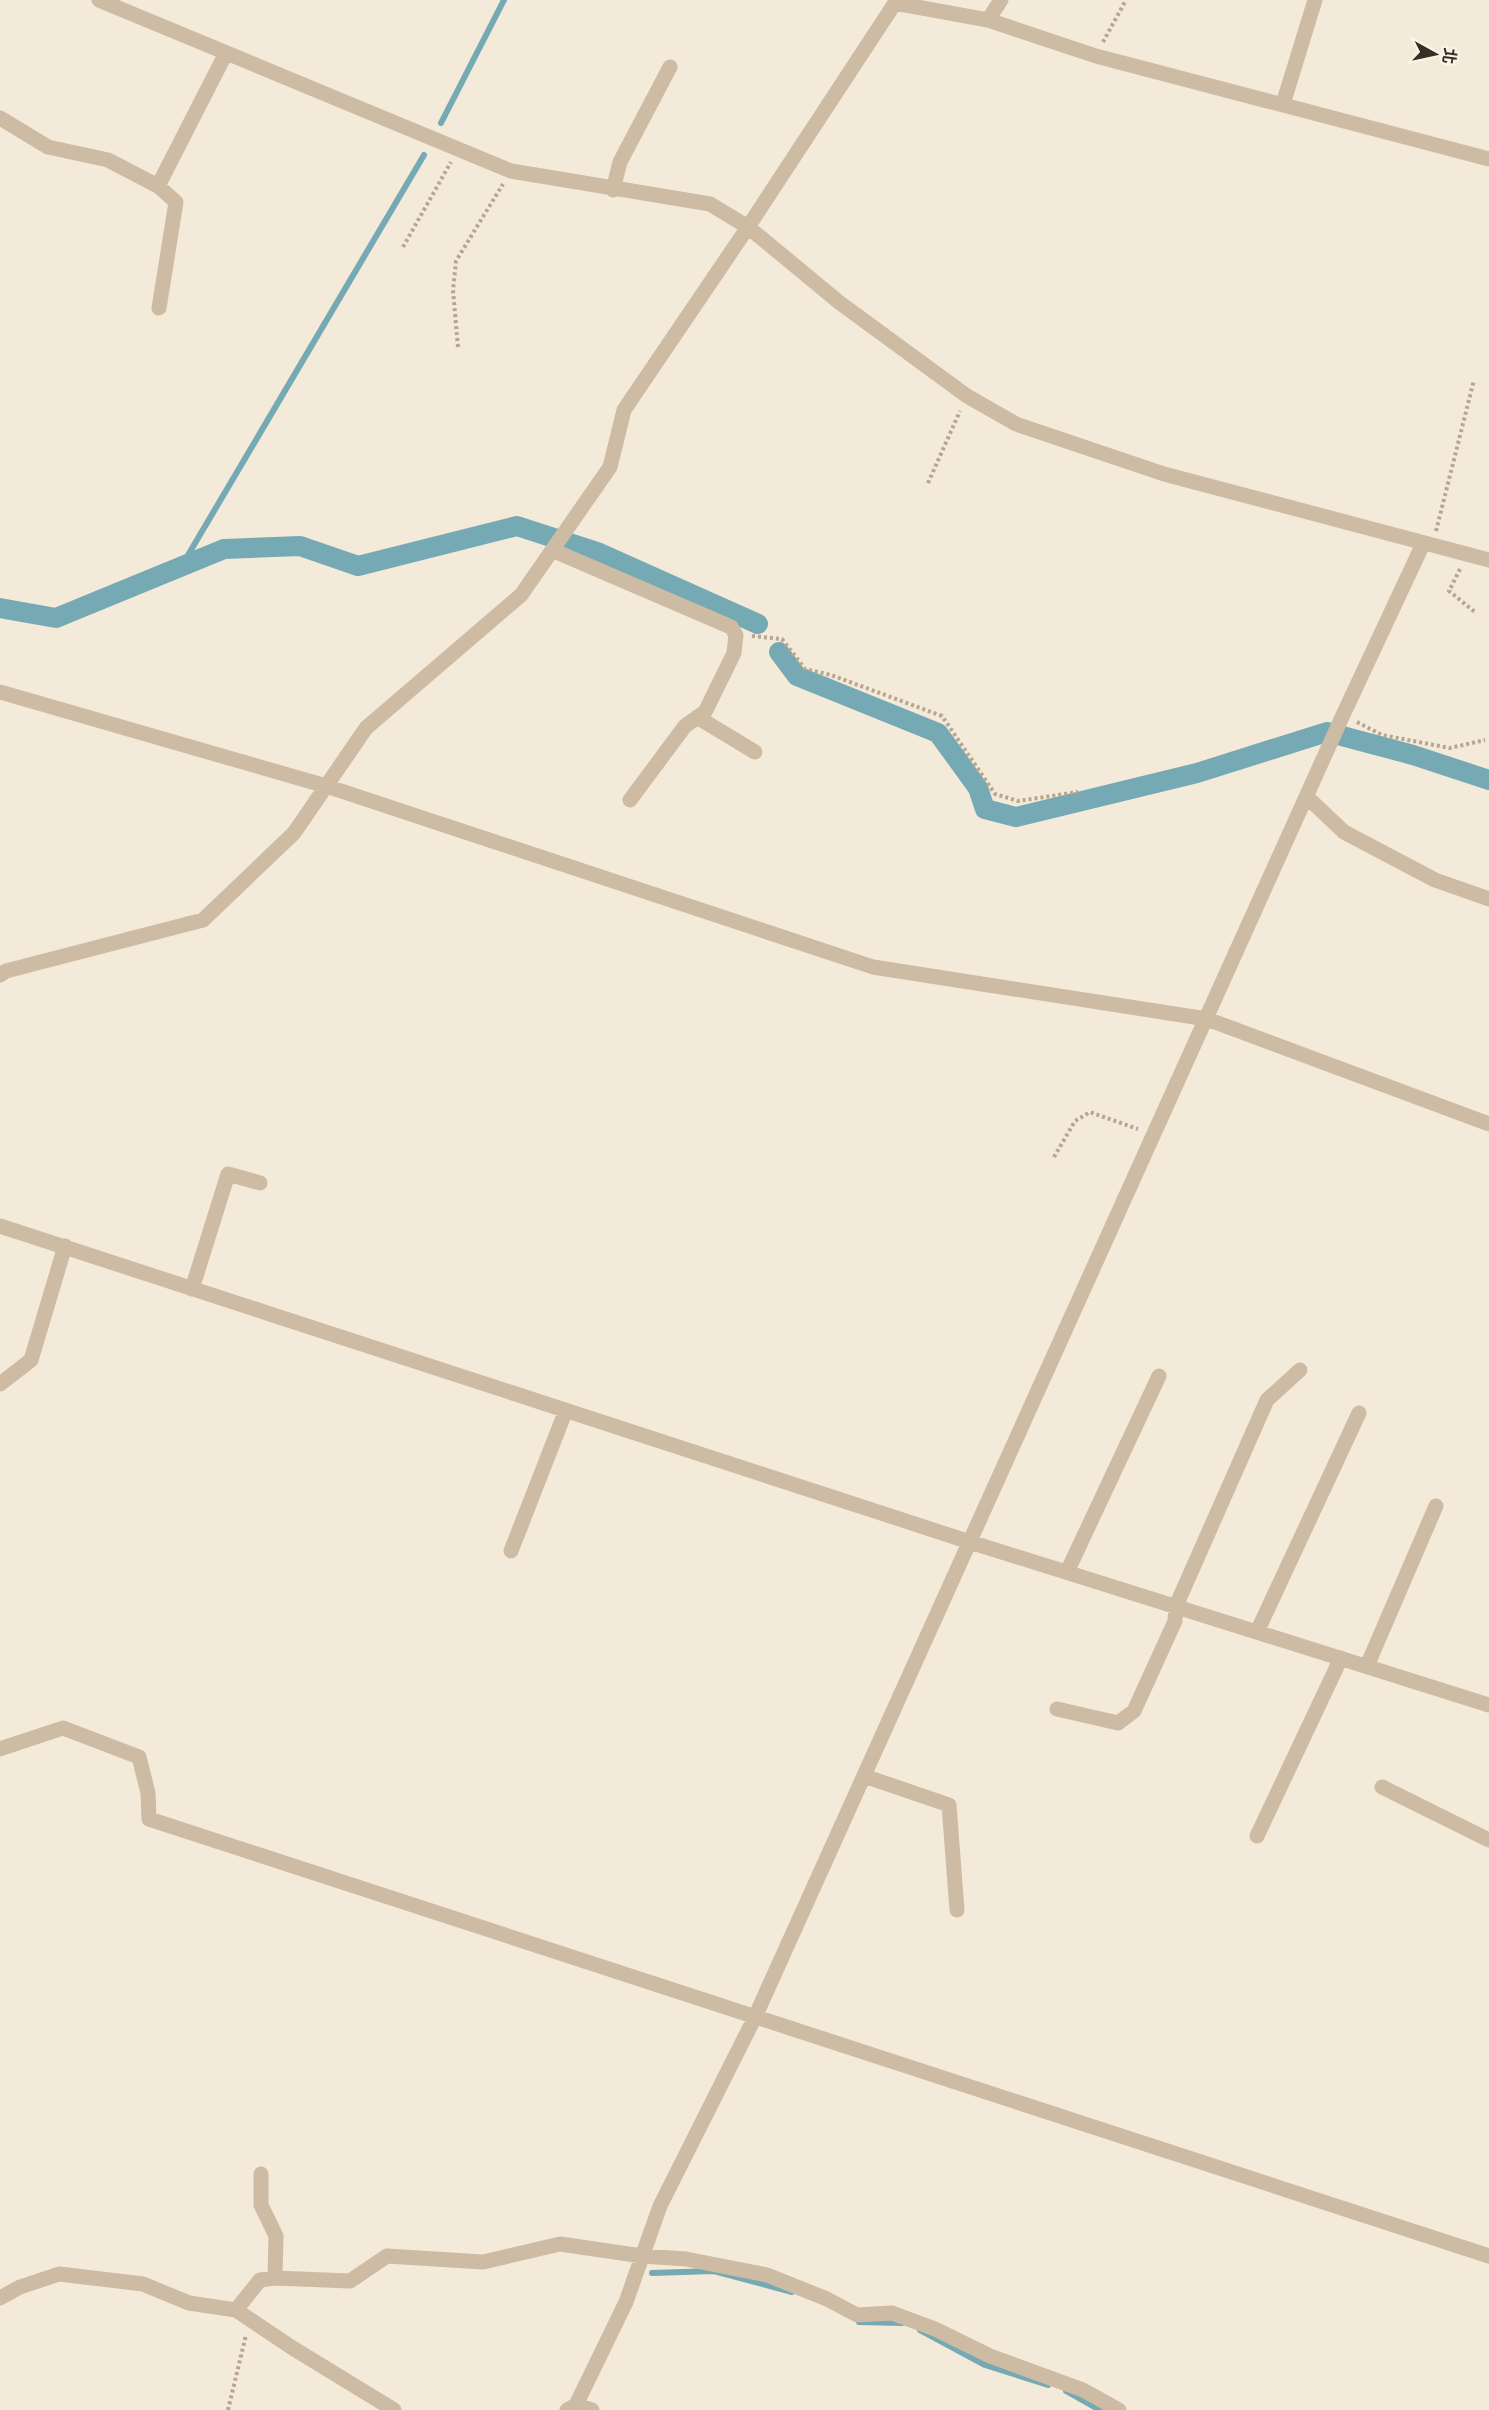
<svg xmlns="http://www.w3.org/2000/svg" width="1489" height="2410" viewBox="0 0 1489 2410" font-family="'Golos Text','Noto Sans TC',sans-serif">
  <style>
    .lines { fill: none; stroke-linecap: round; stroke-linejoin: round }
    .stream { stroke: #75a9b3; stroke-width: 6 }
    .canal { stroke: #75a9b3; stroke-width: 20 }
    .path { stroke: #b9a58e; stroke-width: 4; stroke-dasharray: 3 3; stroke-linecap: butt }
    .minor { stroke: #cdbba4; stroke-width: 15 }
  </style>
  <rect width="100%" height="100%" fill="#f4ead9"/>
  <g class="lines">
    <path class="stream" d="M 441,123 L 504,0
      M 181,567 L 424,155
      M 652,2273 L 714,2271 L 792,2292
      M 859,2322 L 902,2323
      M 920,2330 L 985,2365 L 1048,2385
      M 1066,2391 L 1100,2410"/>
    <path class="canal" d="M 0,608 L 56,618 L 224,549 L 300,546 L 358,566 L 517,526 L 597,552 L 758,624
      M 779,652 L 797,676 L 938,733 L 978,788 L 985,809 L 1016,817 L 1197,773 L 1327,732 L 1413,755 L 1489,780"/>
    <path class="path" d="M 1103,42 L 1126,0
      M 403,247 L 451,162
      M 458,347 L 453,290 L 456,261 L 503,184
      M 928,483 L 960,411
      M 1436,531 L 1474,380
      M 1460,569 L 1449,591 L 1475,612
      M 752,636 L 782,639 L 805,669 L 831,675 L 942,716 L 995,794 L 1018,801 L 1078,792
      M 1357,722 L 1382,735 L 1450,748 L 1485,740
      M 1054,1157 L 1075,1121 L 1090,1112 L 1138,1129
      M 228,2410 L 246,2335"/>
    <path class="minor" d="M 99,0 L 511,171 L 710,204 L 748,227 L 840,303 L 967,396 L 1016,424 L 1164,474 L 1489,560
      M 895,3 L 988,20 L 1096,56 L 1489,159
      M 988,20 L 1001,0
      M 1283,104 L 1315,0
      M 0,118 L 48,147 L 108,160 L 158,186 L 226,53
      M 158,186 L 176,202 L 159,308
      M 613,190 L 620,162 L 670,67
      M 552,550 L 731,627 L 736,635 L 734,653 L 705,712 L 685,726 L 630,800
      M 0,692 L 326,786 L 873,967 L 1207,1019 L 1489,1124
      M 697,717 L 755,752
      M 1307,797 L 1344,832 L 1435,880 L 1489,899
      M 0,975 L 6,971 L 203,920 L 294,833 L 366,728 L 521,595 L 610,467 L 624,410 L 748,227 L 897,0
      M 0,1226 L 970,1542 L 1489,1705
      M 192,1289 L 228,1174 L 260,1183
      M 0,1384 L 31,1360 L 65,1246
      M 511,1551 L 566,1410
      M 1067,1572 L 1159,1376
      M 1257,1632 L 1359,1413
      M 1367,1666 L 1436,1506
      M 1057,1709 L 1118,1723 L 1134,1711 L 1175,1621 L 1176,1606 L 1267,1400 L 1300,1370
      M 0,1749 L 63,1728 L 139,1757 L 148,1793 L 149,1819 L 1489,2256
      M 864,1776 L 949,1805 L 957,1910
      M 1382,1787 L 1489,1840
      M 1257,1836 L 1341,1658
      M 261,2174 L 261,2205 L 276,2236 L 275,2278
      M 0,2298 L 20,2287 L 59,2274 L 143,2284 L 189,2303 L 236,2310 L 291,2347 L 394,2410
      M 236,2310 L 260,2280 L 275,2278 L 350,2281 L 387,2256 L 483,2262 L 560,2244 L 642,2256 L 686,2259 L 767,2275 L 827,2299 L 857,2315 L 892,2313 L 935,2329 L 990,2356 L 1083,2390 L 1119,2410
      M 576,2405 L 592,2410
      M 567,2410 L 576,2405 L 626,2302 L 660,2206 L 755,2017 L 1343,715 L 1423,544"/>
  </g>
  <g transform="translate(1435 54) rotate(98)" stroke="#fbf4e6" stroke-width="4.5" paint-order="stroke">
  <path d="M0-4.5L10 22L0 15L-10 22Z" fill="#372e26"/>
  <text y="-9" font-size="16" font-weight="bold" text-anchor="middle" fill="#372e26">北</text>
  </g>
</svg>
